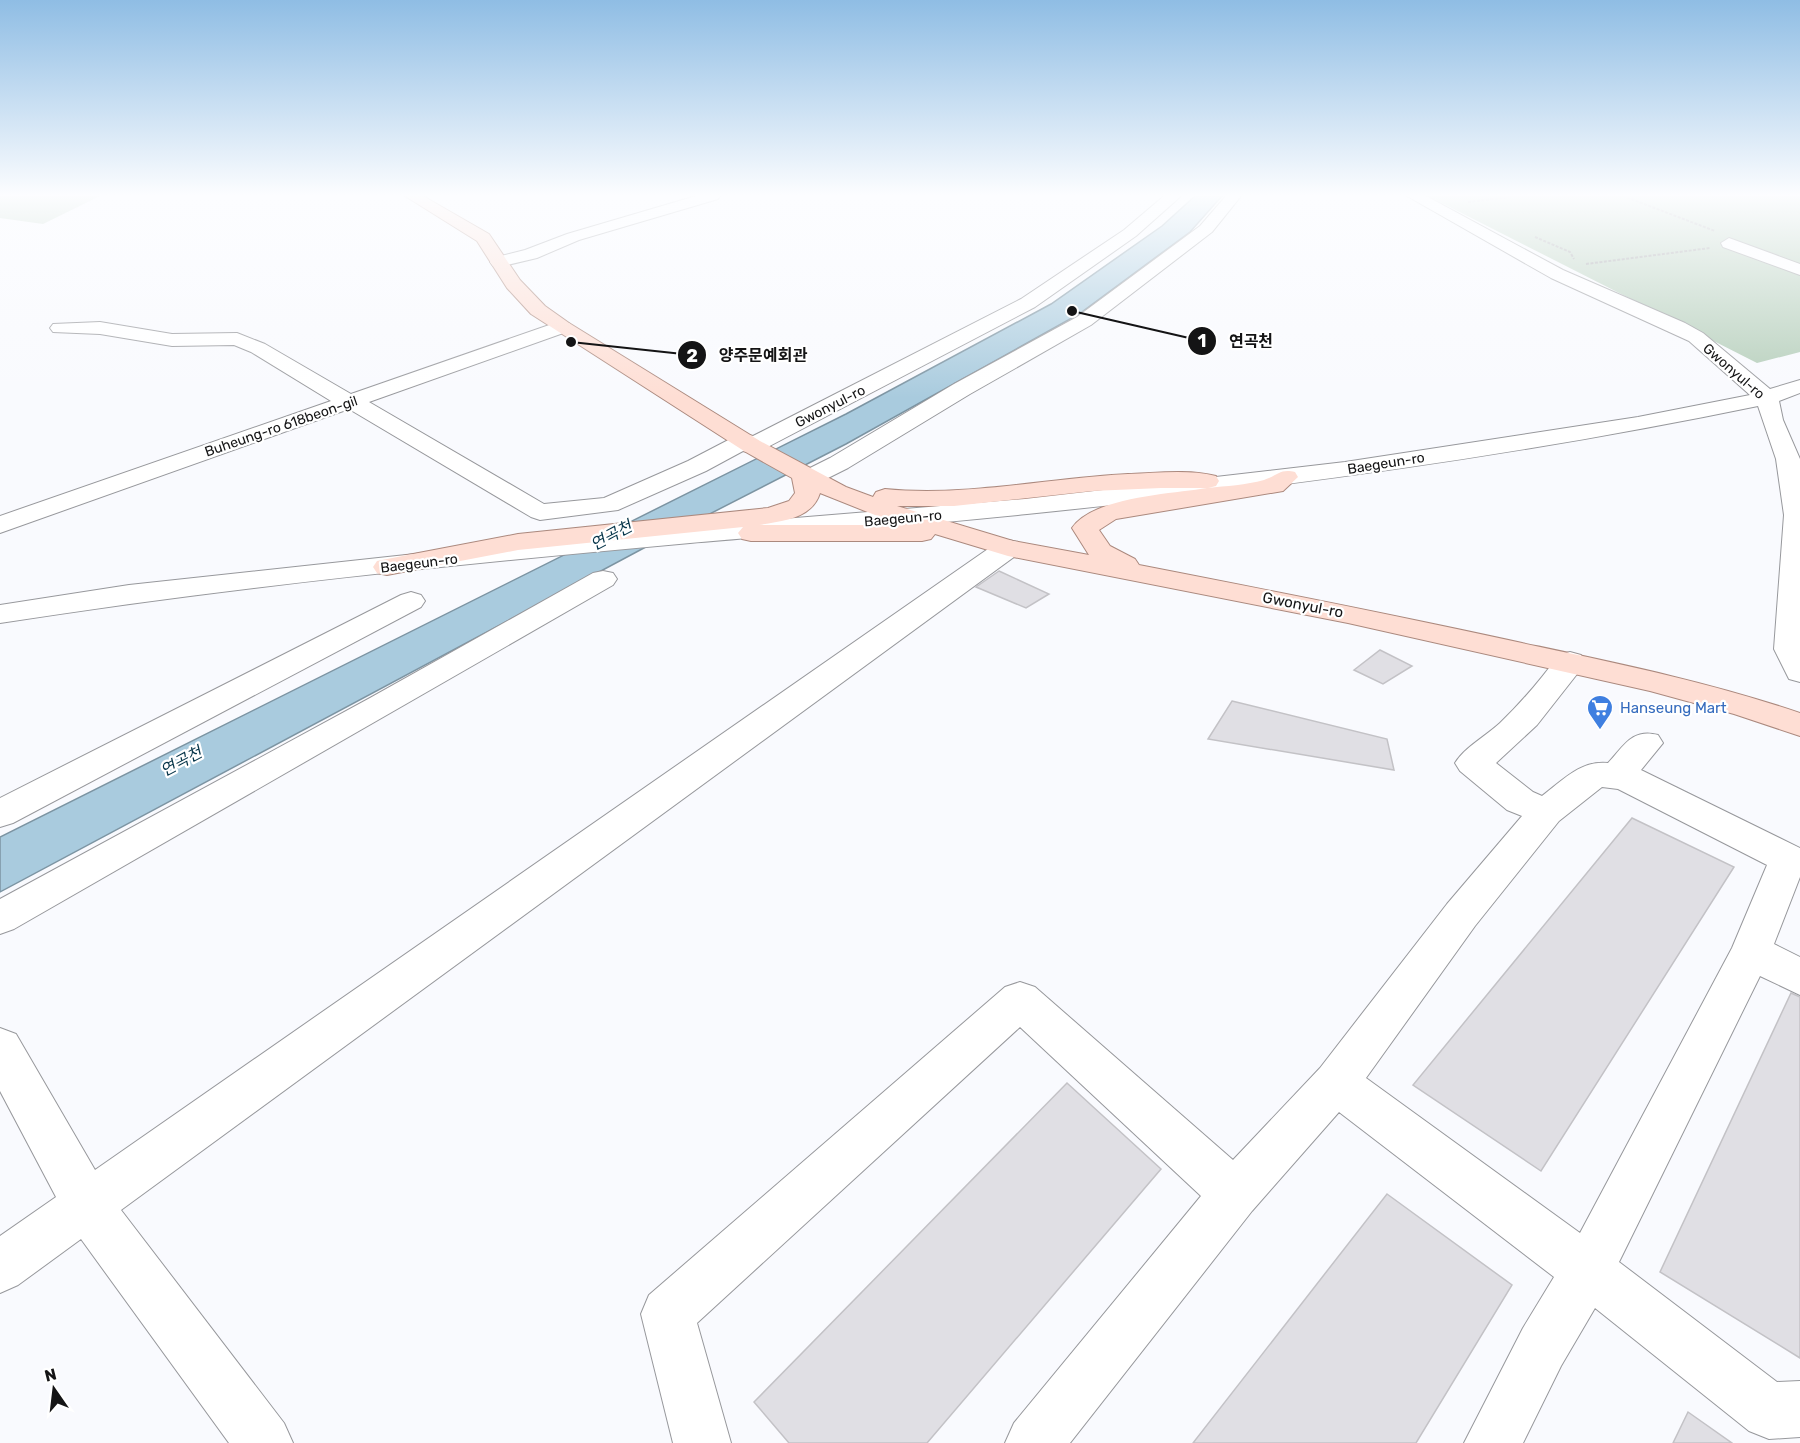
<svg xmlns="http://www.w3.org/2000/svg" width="1800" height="1443" viewBox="0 0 1800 1443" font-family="Rubik,'Noto Sans KR',sans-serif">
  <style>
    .green { fill: #b5ceba }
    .water { fill: #a9cbde; stroke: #7c94a2; stroke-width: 1.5 }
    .building { fill: #e0dfe4; stroke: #c3c2c6; stroke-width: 1.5 }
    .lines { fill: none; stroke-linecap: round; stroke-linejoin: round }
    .minor-casing { stroke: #97989c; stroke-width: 2 }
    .major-casing { stroke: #ab897e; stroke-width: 2 }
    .path { stroke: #9b9c9f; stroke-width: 2; stroke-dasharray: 3 1.5; stroke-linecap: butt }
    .minor { fill: #fff; fill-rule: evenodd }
    .major { fill: #feded4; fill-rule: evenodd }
    .labels { text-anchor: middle; stroke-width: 4.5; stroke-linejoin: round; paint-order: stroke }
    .far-street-label { font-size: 14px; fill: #141415; stroke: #fff }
    .street-label { font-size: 15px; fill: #141415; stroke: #fff }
    .shop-label { font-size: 15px; fill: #366cbe; stroke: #fff; text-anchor: start }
    .water-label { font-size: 16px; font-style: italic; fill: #043348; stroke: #fff }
    .leader { fill: none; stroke: #141415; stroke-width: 2 }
    .callout-dot { fill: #141415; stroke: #fff; stroke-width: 2 }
    .mark-label { font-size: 18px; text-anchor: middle; font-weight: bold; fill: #fff }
    .callout-label { font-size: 16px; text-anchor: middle; font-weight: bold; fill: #141415; stroke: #fff; stroke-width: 4.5; stroke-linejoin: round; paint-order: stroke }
  </style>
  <rect width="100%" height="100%" fill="#f9fafe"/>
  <path class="green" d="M 0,196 L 100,196 L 43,224 L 0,218 Z
    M 1428,196 L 1800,196 L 1800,352 L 1757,363 Z"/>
  <path class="water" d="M 1195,196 L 1222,196 L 1190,232 L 1079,314 L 846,444 L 657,541 L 0,892 L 0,837 L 846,414 L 1051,304 L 1162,226 Z"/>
  <path class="building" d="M 999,571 L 1049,594 L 1026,608 L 976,587 Z
    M 1380,650 L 1412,666 L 1383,684 L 1354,670 Z
    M 1232,701 L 1387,739 L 1394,770 L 1208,739 Z
    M 1632,818 L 1734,867 L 1541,1171 L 1413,1085 Z
    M 1791,993 L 1800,997 L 1800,1358 L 1660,1272 Z
    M 1067,1083 L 1161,1169 L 927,1443 L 789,1443 L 754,1402 Z
    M 1387,1194 L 1512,1285 L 1416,1443 L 1193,1443 Z
    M 1688,1412 L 1732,1443 L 1673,1443 Z"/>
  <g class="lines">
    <defs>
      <path id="minor" d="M 696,196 L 720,196 L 718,199 L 579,240 L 537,258 L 499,267 L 493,266 L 490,262 L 493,258 L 525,250 L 567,234 Z
        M 1164,196 L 1181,196 L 1136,236 L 1035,307 L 760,451 L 752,453 L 743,451 L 706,471 L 618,510 L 540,520 L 531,517 L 349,409 L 0,533 L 0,516 L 331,401 L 251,352 L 234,345 L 172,346 L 100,334 L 53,332 L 50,328 L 53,324 L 100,322 L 172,334 L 237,333 L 265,344 L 351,394 L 555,323 L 569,323 L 572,327 L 569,331 L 369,402 L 544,504 L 604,498 L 688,461 L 736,436 L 744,434 L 753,436 L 1021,299 L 1124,230 Z
        M 1226,196 L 1241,196 L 1212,232 L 1091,325 L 970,394 L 848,468 L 818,483 L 809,485 L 800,483 L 797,478 L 800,473 L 830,458 L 954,384 L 1077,317 L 1200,226 Z
        M 1407,196 L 1426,196 L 1563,270 L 1685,323 L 1703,333 L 1770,389 L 1800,380 L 1800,393 L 1779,401 L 1783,420 L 1800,459 L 1800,682 L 1789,679 L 1774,649 L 1784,515 L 1776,459 L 1758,406 C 1517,456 1272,489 1027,514 C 915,526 802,533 690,543 C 459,564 229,587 0,623 L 0,605 L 129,585 L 452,550 L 688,527 L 1025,499 L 1345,462 L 1638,417 L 1750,395 L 1689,341 L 1551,278 Z
        M 1729,238 L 1800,264 L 1800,275 L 1723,247 L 1721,243 Z
        M 1008,540 L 1018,542 L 1022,548 L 1018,554 L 121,1210 L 284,1423 L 293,1443 L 229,1443 L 81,1239 L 18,1285 L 0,1293 L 0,1236 L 56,1197 L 0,1091 L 0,1028 L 16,1034 L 95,1170 L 998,542 Z
        M 603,571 L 613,573 L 617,579 L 613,585 L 14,929 L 0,934 L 0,899 L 370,698 L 593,573 Z
        M 411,592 L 421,595 L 425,601 L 421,607 L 13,823 L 0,827 L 0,798 L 401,595 Z
        M 1570,652 L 1581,655 L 1585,662 L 1581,669 L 1537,725 L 1496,763 L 1533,792 L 1542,796 C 1563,780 1581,760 1608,763 C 1624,746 1632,728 1658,735 L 1663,743 L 1641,770 L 1800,848 L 1800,877 L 1774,944 L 1800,957 L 1800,995 L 1760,976 L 1619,1262 L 1777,1382 L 1800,1381 L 1800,1437 L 1769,1439 L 1749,1431 L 1595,1308 L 1561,1366 L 1523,1443 L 1464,1443 L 1523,1328 L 1554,1277 L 1339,1112 L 1252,1211 L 1070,1443 L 1005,1443 L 1014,1423 L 1201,1196 L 1020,1027 L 697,1323 L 731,1443 L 673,1443 L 641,1314 L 649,1295 L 1005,987 L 1020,982 L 1035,987 L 1233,1160 L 1320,1068 L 1447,904 L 1522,816 L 1507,810 L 1460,771 L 1455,763 C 1465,747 1486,736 1500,723 C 1522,702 1541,679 1559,655 ZM 1602,787 L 1618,789 L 1767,865 L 1732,948 L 1580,1233 L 1366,1078 L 1475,926 L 1559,821 Z"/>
      <path id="major" d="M 405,196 L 423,196 L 489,234 L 520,280 L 545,306 L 569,323 L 760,441 L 846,487 L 873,497 L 876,492 L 885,489 C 966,497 1048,478 1128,474 C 1156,473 1189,469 1216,476 L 1219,481 L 1216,486 L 1208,488 C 1226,486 1246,485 1264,480 C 1277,476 1280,468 1295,472 L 1298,477 L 1283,491 L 1116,519 L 1099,530 L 1110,546 L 1135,559 L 1139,565 C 1267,590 1395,615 1522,643 C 1616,663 1709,682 1800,713 L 1800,736 L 1734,714 L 1650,691 L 1348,623 L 1008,556 L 935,534 L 931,539 L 922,541 L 751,541 L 742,539 L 738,533 L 743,527 L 518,550 L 387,575 L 377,573 L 373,567 L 377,561 L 387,559 L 518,534 L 768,508 L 789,501 L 795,493 L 792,478 L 744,451 L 531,314 L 507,288 L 477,241 ZM 1161,488 L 1207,488 C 1171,494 1093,497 1072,528 L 1089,555 L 1013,541 L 897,506 L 954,506 L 1092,491 ZM 820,493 L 875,515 L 906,525 L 759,525 C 782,521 812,519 820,493 Z"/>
    </defs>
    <use href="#minor" class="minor-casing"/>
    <use href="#major" class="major-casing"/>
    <path class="path" d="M 1623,196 L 1715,231
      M 1468,202 L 1518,196
      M 1535,237 L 1570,252 L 1574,259
      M 1586,264 L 1710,248"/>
    <use href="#minor" class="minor"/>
    <use href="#major" class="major"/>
  </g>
  <linearGradient id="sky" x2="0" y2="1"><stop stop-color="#8fbde4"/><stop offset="0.49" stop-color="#fcfdff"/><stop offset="1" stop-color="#fcfdff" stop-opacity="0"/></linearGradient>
  <rect width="1800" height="398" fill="url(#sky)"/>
  <defs>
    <symbol id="supermarket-pin" viewBox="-11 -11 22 30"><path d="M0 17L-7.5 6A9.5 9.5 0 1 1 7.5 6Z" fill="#3f7fe0" stroke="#fff"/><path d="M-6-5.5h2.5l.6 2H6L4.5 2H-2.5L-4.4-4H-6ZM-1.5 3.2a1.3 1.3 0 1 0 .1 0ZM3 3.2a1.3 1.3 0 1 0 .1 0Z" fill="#fff"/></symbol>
  </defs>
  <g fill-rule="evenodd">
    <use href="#supermarket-pin" x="1585" y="693" width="30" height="40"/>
  </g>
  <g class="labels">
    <g class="far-street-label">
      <text transform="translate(1734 371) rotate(41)" y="5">Gwonyul-ro</text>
      <text transform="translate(830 406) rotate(-27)" y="5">Gwonyul-ro</text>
      <text transform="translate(281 426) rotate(-19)" y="5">Buheung-ro 618beon-gil</text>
      <text transform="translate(1386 463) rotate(-9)" y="5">Baegeun-ro</text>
      <text transform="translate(903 518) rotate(-5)" y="5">Baegeun-ro</text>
      <text transform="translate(419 563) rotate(-7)" y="5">Baegeun-ro</text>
    </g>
    <g class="street-label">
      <text transform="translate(1303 605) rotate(11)" y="5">Gwonyul-ro</text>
    </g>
    <g class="shop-label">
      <text x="1620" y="713">Hanseung Mart</text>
    </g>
    <g class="water-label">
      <text transform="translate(611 535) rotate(-28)" y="6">연곡천</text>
      <text transform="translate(181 761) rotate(-28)" y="6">연곡천</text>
    </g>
  </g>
  <path class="leader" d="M1072 311L1202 341M571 342L692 355"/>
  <g class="callout-dot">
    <circle cx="1072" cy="311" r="6"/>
    <circle cx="571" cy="342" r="6"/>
    <circle cx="1202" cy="341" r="15"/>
    <circle cx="692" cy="355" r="15"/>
  </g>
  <g class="mark-label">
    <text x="1202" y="347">1</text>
    <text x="692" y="362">2</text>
  </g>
  <g class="callout-label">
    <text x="1251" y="347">연곡천</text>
    <text x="763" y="361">양주문예회관</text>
  </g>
  <g transform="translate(54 1389) rotate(346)" stroke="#ffffff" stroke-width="4.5" paint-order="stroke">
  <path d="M0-4.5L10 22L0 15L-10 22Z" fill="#141415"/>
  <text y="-9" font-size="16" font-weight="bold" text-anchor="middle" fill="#141415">N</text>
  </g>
</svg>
